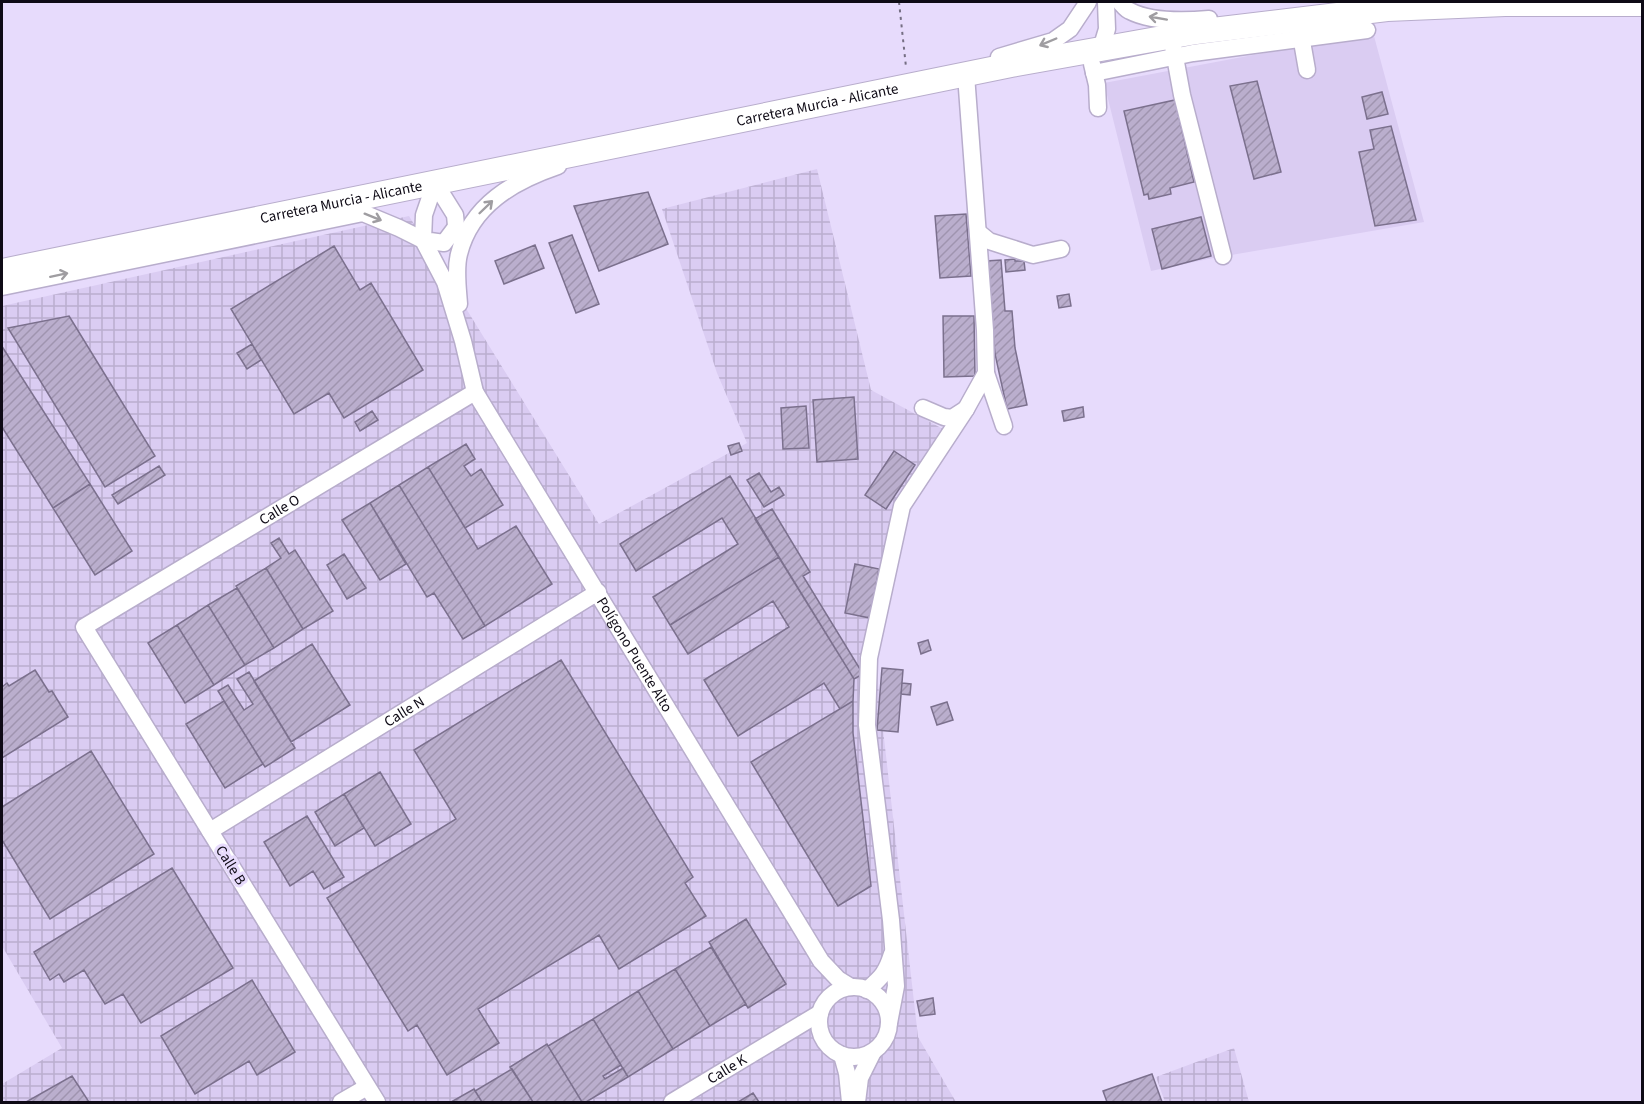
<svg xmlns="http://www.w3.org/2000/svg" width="1644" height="1104" viewBox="0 0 1644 1104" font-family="'Source Sans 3',sans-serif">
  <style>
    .built { fill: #daccf2 }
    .industrial { fill: url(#industrial-grid) }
    .building { fill: url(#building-hatch); stroke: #7b708d; stroke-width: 1.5 }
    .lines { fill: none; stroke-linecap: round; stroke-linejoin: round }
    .minor-casing { stroke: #b8adcc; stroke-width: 19 }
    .highway-casing { stroke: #b8adcc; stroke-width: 26 }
    .path { stroke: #756e83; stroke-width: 2; stroke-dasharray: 3 4.5; stroke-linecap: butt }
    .minor { stroke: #fff; stroke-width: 16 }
    .highway { stroke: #fff; stroke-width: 24 }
    .oneway { stroke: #9f9da1 }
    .labels { text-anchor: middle; stroke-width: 6; stroke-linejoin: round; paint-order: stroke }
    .street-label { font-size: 15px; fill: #0e0a15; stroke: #e7dbfc }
  </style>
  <defs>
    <pattern id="industrial-grid" width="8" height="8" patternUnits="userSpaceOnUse" patternTransform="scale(1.5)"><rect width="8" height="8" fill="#daccf2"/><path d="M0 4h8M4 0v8" fill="none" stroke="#baaecf"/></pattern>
    <pattern id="building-hatch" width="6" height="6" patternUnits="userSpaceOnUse" patternTransform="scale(1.5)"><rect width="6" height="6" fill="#baaecd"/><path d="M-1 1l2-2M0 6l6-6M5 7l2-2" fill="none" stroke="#9f94af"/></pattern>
  </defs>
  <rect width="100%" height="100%" fill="#e7dbfc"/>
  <path class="built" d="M 1374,36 L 1424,222 L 1208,259 L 1151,271 L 1104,83 L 1253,55 Z"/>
  <path class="industrial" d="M 817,169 L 871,390 L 943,429 L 893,505 L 867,645 L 875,659 L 918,1037 L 956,1102 L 2,1102 L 2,1084 L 62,1048 L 2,946 L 2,306 L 409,216 L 599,524 L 747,443 L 717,373 L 662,209 Z
    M 1234,1048 L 1249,1102 L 1165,1102 L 1156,1077 Z"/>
  <path class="building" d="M 1257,81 L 1281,172 L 1254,179 L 1230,86 Z
    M 1382,92 L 1388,114 L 1367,119 L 1362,97 Z
    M 1175,100 L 1194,182 L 1170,188 L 1171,194 L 1149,199 L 1148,194 L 1144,195 L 1124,111 Z
    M 1391,126 L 1416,220 L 1375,226 L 1359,152 L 1374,149 L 1370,130 Z
    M 648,192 L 668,244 L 599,271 L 574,206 Z
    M 966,214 L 971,276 L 940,278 L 935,216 Z
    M 1201,217 L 1211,256 L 1162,269 L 1152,229 Z
    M 572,235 L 599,304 L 576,313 L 549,243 Z
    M 535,245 L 544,268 L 504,284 L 495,261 Z
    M 334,246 L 360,290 L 371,283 L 423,370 L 344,418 L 329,393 L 294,414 L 231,309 Z
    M 1015,259 L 1015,261 L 1024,261 L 1025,270 L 1006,272 L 1005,260 Z
    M 1001,260 L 1005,311 L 1012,311 L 1015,348 L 1027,405 L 1007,409 L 995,354 L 986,261 Z
    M 1069,294 L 1071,306 L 1059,308 L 1057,296 Z
    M 69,316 L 155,456 L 105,487 L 8,328 Z
    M 943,316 L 974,316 L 975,376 L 944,377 Z
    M 252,344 L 261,360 L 247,369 L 237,353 Z
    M 3,348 L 90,484 L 53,508 L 2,427 L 2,349 Z
    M 854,397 L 858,459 L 817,462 L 813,400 Z
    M 806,406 L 809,448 L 783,449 L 781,408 Z
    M 1083,407 L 1084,417 L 1064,421 L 1062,411 Z
    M 372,411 L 378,420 L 360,431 L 355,422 Z
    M 739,443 L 742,451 L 731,455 L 728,446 Z
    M 466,444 L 475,459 L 464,466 L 471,476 L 481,469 L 503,505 L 465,528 L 428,467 Z
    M 894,451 L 915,465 L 886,509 L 865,495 Z
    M 159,466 L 165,475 L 118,504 L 112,495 Z
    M 428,467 L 478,549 L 516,526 L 552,584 L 485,626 L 399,485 Z
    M 759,473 L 771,492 L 779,487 L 784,495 L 764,507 L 747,480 Z
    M 730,476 L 779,557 L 670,625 L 653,597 L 738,544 L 722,518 L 636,571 L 620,544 Z
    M 90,484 L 132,551 L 95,575 L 53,508 Z
    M 399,485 L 485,626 L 463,639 L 434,593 L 427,597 L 370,503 Z
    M 370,503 L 406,564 L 380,580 L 342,520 Z
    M 772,509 L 810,572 L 803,576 L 863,674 L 854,679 L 755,519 Z
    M 279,538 L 289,554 L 295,550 L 333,611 L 303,629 L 266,568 L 281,558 L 271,543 Z
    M 344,554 L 366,588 L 347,599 L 327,565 Z
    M 779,557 L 854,679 L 853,701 L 840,709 L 824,683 L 738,736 L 704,680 L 789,627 L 773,601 L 688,654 L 670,625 Z
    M 855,564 L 879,569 L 870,618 L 845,613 Z
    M 266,568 L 303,629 L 274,648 L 236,586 Z
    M 237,588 L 274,648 L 245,665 L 208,605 Z
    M 208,605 L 245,665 L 214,685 L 177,625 Z
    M 177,625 L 214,685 L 185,703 L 148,643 Z
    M 928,640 L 931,650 L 921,654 L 918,643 Z
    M 312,644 L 350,705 L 291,742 L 254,681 Z
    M 561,660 L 693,877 L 685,883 L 706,916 L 619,969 L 599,935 L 478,1009 L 499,1043 L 447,1075 L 417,1025 L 408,1031 L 327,898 L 456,819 L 414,750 Z
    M 882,668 L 903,670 L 898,732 L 877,730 Z
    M 35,670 L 49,692 L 52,691 L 68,717 L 2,758 L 2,687 L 7,683 L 9,686 Z
    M 249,672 L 295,748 L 265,767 L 218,691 L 228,685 L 244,710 L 253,704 L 237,679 Z
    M 902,683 L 911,684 L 910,695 L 901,694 Z
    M 224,701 L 263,764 L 225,788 L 186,724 Z
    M 853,701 L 853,733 L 871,886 L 838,906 L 751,762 Z
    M 947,702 L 953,720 L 937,725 L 931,707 Z
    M 91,751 L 154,854 L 50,919 L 2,840 L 2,807 Z
    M 380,772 L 411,824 L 375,846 L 344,794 Z
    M 344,794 L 364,828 L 335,846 L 315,812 Z
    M 307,816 L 344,877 L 324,889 L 313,871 L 290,886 L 264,842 Z
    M 172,868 L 233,968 L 141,1023 L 123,994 L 105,1004 L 84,970 L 64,982 L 59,974 L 50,980 L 34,952 Z
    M 746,919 L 786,984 L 748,1008 L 709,942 Z
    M 711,947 L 746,1004 L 710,1026 L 675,969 Z
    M 675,969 L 710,1026 L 673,1049 L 638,991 Z
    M 252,980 L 295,1052 L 257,1075 L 249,1061 L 195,1094 L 161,1036 Z
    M 638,991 L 673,1049 L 628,1077 L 593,1019 Z
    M 933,998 L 935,1014 L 920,1016 L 917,1001 Z
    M 593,1019 L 621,1065 L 603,1076 L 605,1079 L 623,1068 L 628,1077 L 586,1102 L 582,1102 L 548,1046 Z
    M 547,1044 L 548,1046 L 582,1102 L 533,1102 L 510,1067 Z
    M 512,1069 L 533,1102 L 482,1102 L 475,1091 Z
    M 1152,1074 L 1162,1102 L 1107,1102 L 1103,1091 Z
    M 72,1076 L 89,1102 L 26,1102 Z
    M 474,1089 L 482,1102 L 451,1102 Z
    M 753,1093 L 759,1102 L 738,1102 Z"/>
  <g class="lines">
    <defs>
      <g id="minor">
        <path d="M 1120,2 C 1123,5 1126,10 1130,11 C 1151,22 1186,21 1209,19"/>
        <path d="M 1300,30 L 1307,70"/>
        <path d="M 1173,46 L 1182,95 L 1223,256"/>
        <path d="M 1101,49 L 1107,29 L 1106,2"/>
        <path d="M 999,57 L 1053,41 L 1070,29 L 1088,2"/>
        <path d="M 1092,64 L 1097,85 L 1098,108"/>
        <path d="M 1094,73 L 1193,53 L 1367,30"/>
        <path d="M 435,183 L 424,215 L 423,240 L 444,243 L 456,227"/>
        <path d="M 435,183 L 455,215 L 457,236"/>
        <path d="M 978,232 L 989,241 L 1033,255 L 1061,249"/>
        <path id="s1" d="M 2,287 L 363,213 L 399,228 L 423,240 L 445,282 L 463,341 L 475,392 L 821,961 L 838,979 L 851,987"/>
        <path d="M 459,304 C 458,289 455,269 459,254 C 471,205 514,181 558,166"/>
        <path d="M 986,373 L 1004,426"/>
        <path d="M 923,408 L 944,417 L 952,418 L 966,409"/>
        <path id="s2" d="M 210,831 L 598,592"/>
        <circle cx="854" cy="1022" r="35"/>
        <path d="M 867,990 C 882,977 886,973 892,954"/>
        <path d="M 889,1023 L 896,986 L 891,920 L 867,725 L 869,658 L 902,506 L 966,409 L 986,373 L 985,330 L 966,75"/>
        <path d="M 842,1055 L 847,1073 L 850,1102"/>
        <path d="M 341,1102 L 367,1087"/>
        <path id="s3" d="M 377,1102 L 84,627 L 475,392"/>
        <path id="s4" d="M 672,1102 L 820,1013"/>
        <path d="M 857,1102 L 860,1078 L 873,1052"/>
      </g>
      <g id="highway">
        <path id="s5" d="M 2,271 L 1011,65 L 1196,32 L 1387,9 L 1505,4 L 1642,4"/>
      </g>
    </defs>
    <use href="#minor" class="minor-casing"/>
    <use href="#highway" class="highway-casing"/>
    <path class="path" d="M 899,2 L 906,67"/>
    <use href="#minor" class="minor"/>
    <use href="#highway" class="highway"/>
  </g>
  <defs><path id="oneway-shaft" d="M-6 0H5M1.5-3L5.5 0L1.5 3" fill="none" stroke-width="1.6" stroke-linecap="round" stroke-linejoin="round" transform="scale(1.5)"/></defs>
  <g class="oneway">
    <use href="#oneway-shaft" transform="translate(1158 18) rotate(-170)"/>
    <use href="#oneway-shaft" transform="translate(1048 42) rotate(157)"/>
    <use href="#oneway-shaft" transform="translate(486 207) rotate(-44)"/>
    <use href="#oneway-shaft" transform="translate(373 217) rotate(22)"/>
    <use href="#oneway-shaft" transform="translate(59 275) rotate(-12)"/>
  </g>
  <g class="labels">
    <g class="street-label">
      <text dy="5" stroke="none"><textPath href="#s5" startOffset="832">Carretera Murcia - Alicante</textPath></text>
      <text dy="5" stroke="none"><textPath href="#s5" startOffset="346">Carretera Murcia - Alicante</textPath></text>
      <text dy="5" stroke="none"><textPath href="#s3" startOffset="786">Calle O</textPath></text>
      <text dy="5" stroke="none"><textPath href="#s1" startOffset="903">Polígono Puente Alto</textPath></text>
      <text dy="5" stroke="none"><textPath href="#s2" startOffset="228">Calle N</textPath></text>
      <text transform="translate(231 865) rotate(58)" y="5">Calle B</text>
      <text dy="5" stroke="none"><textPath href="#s4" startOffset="64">Calle K</textPath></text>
    </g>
  </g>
  <rect width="1644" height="1104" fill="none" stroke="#0e0a15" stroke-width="6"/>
</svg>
